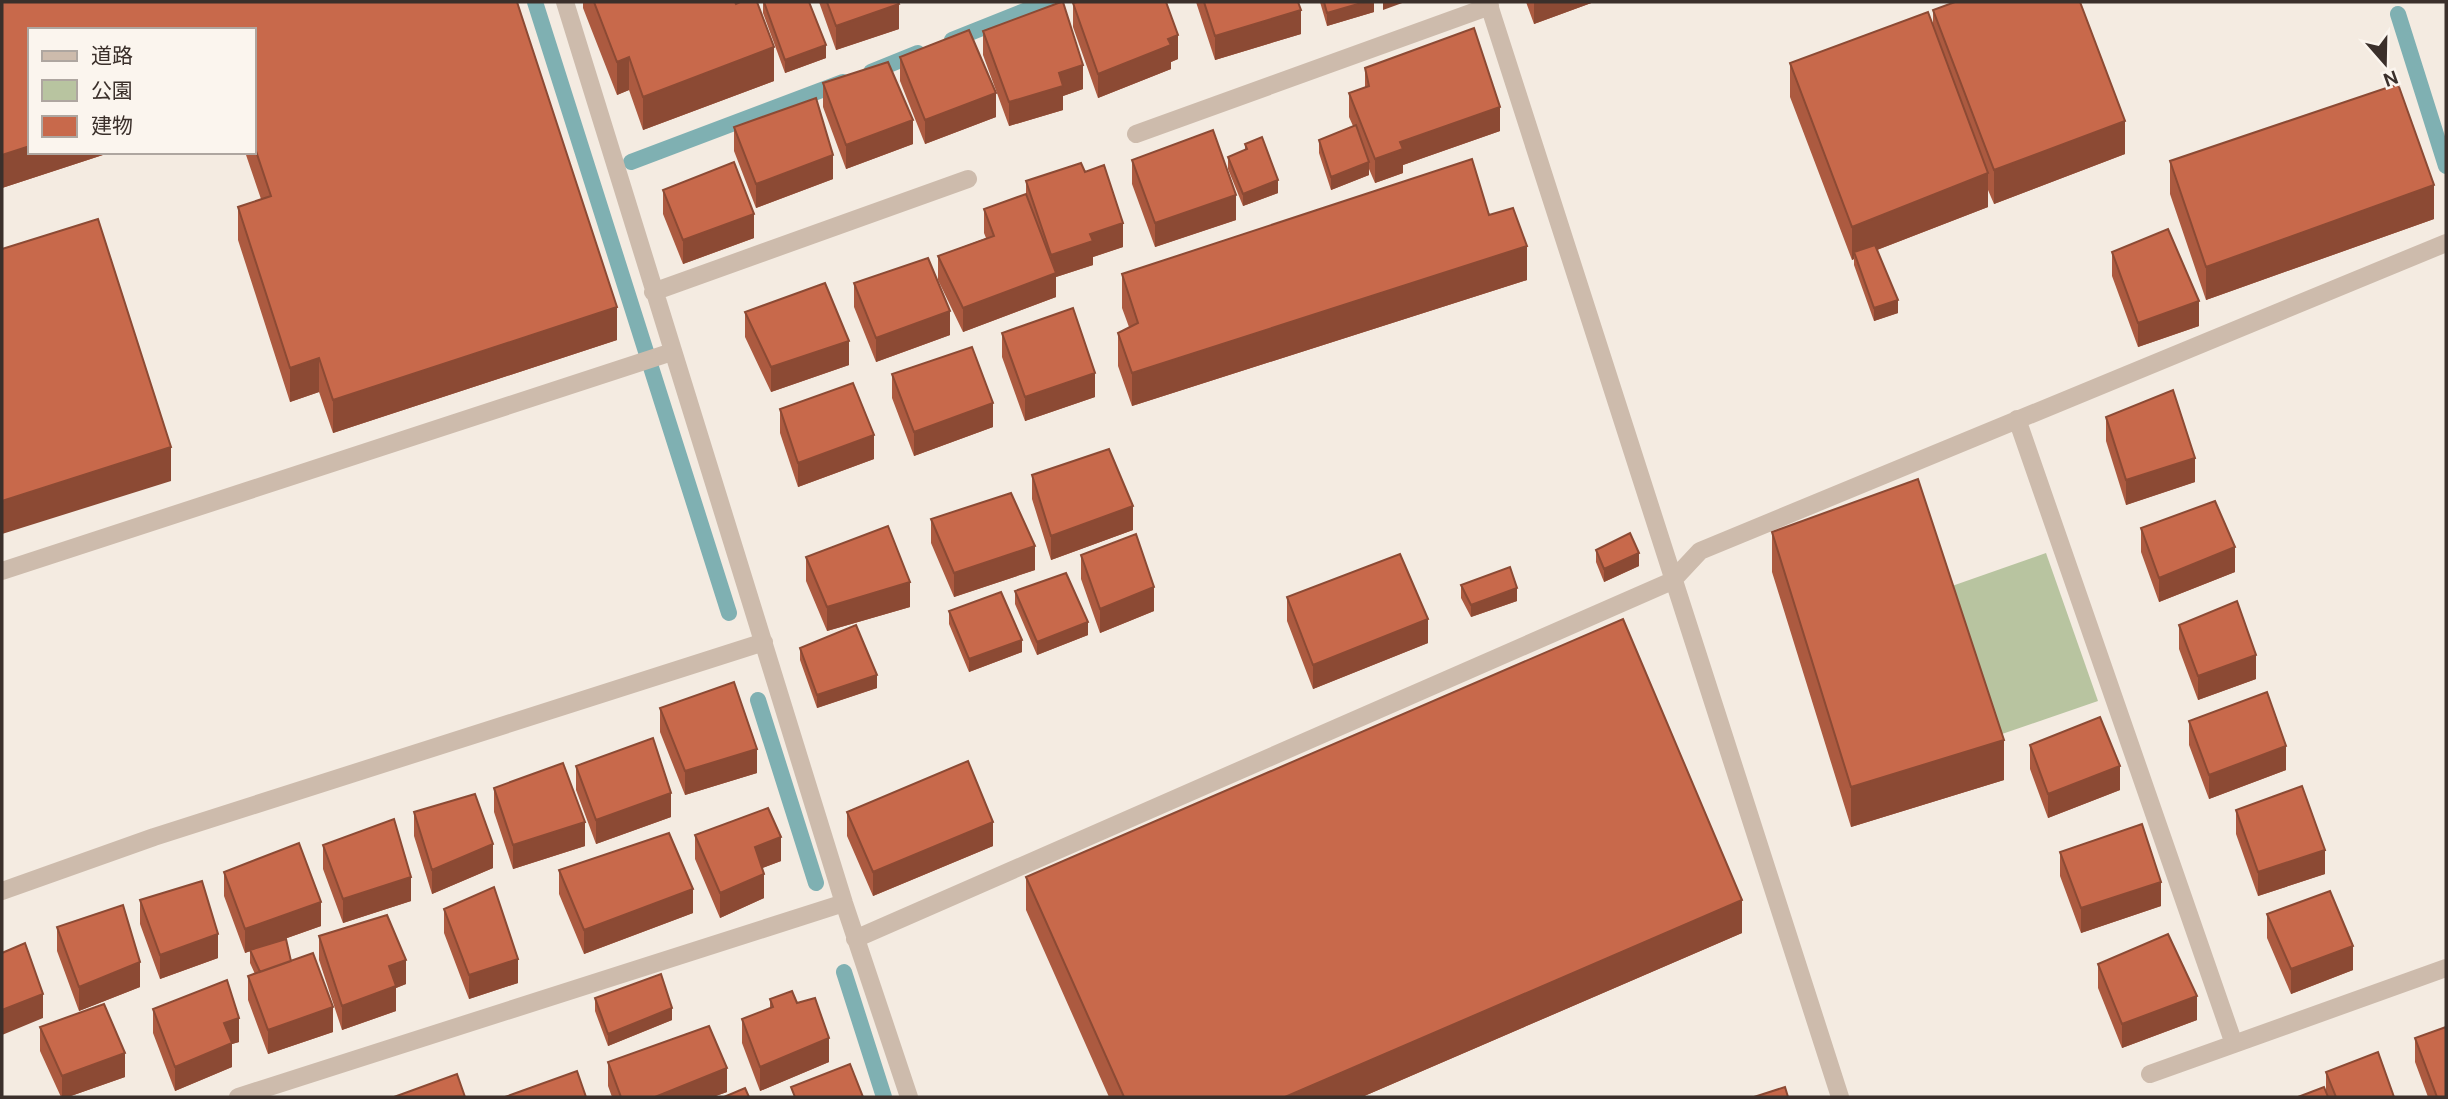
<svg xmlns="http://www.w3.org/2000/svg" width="2448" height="1099" viewBox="0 0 2448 1099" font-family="'DM Sans','Noto Sans JP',sans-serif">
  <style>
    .green { fill: #b8c4a0 }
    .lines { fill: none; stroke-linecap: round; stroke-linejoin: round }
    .stream { stroke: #7fb0b2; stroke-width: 16 }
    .minor { stroke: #cdbbac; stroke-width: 18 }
    .wall { fill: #ac5a40 }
    .shaded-wall { fill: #8c4a34 }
    .building { fill: #c8694b; stroke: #8c4a34; stroke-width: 2 }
  </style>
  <rect width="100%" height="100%" fill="#f4ebe1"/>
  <path class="green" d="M 2046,553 L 2098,701 L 2002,734 L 1952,586 Z"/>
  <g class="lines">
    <path class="stream" d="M 535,2 L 729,613
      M 2398,14 L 2446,166
      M 952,40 L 1047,2
      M 871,72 L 918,53
      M 631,162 L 843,82
      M 758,700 L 816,883
      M 844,972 L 884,1097"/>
    <path class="minor" d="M 565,2 L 844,903 L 909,1097
      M 1488,2 L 1840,1097
      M 1136,134 L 1490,6
      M 653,292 L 968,179
      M 2017,419 L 2234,1044 L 2446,968
      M 2,571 L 672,352
      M 2,891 L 154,837 L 764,642
      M 855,939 L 1672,581 L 1700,551 L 2446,243
      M 2150,1074 L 2234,1044
      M 238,1097 L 844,903"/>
  </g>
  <path class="wall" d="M 2,2 L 517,2 L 617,340 L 333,433 L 319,392 L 290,402 L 238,240 L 238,207 L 261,199 L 245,152 L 254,152 L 254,30 L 30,152 L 112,152 L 2,188 Z
    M 583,2 L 735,2 L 774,81 L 643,130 L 629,90 L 617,95 L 583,8 Z
    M 763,2 L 809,2 L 826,58 L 785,73 L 763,13 Z
    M 819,2 L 898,2 L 899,29 L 836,50 Z
    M 1196,2 L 1298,2 L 1301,34 L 1215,60 Z
    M 1320,2 L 1374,2 L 1374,12 L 1327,26 Z
    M 1526,2 L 1594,2 L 1534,24 Z
    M 1073,3 L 1178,59 L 1171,62 L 1171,69 L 1098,98 L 1073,27 Z
    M 1933,10 L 2125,154 L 1994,204 L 1988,190 L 1988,207 L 1877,250 L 1898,313 L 1874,321 L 1854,265 L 1854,259 L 1852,260 L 1790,97 L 1790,63 L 1933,25 Z
    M 983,31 L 1083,89 L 1063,96 L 1063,110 L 1009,126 L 983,55 Z
    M 900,57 L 996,117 L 925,144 L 900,81 Z
    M 1365,68 L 1500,131 L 1403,165 L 1403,173 L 1375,183 L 1369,169 L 1369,175 L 1331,190 L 1319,153 L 1319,140 L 1353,126 L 1349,117 L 1349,93 L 1365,87 Z
    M 823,83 L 913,144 L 846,169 L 823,107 Z
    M 734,127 L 833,179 L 756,208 L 734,151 Z
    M 1245,144 L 1278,193 L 1243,206 L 1228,169 L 1228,157 L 1245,150 Z
    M 1132,160 L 1236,220 L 1155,247 L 1132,184 Z
    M 2170,161 L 2434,219 L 2206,300 L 2170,194 Z
    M 1026,181 L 1123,247 L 1093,257 L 1093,265 L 1056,277 L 1056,297 L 963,332 L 938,280 L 938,256 L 986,238 L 984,233 L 984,209 L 1026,197 Z
    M 663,190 L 754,238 L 683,264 L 663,214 Z
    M 1489,215 L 1527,280 L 1132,406 L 1118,366 L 1118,333 L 1129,327 L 1122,308 L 1122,274 Z
    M 2112,252 L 2199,326 L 2138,347 L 2112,276 Z
    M 854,283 L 950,335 L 876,362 L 854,307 Z
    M 745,312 L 849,365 L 771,392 L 745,337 Z
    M 1002,333 L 1095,397 L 1025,421 L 1002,357 Z
    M 892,374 L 993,427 L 914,456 L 892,398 Z
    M 780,409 L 874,459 L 798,487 L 780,433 Z
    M 2106,417 L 2195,482 L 2126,505 L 2106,441 Z
    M 1032,475 L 1133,530 L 1051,560 L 1032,499 Z
    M 931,519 L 1035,570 L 954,597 L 931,543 Z
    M 2141,528 L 2235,572 L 2159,602 L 2141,552 Z
    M 1772,532 L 2004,780 L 1851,827 L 1772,572 Z
    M 1596,550 L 1639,566 L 1604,582 L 1596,562 Z
    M 1081,555 L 1154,611 L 1100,633 L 1081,579 Z
    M 806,557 L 910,607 L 827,631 L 806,581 Z
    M 1461,585 L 1517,601 L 1471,617 L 1461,598 Z
    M 1015,591 L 1088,635 L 1037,655 L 1015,604 Z
    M 1287,597 L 1428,643 L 1313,689 L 1287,621 Z
    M 949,611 L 1022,652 L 969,672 L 949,624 Z
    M 2179,625 L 2256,679 L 2198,700 L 2179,649 Z
    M 800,648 L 877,688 L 817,708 L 800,660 Z
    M 660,708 L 757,773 L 685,795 L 660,732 Z
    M 2189,721 L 2286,770 L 2209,799 L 2189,745 Z
    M 2030,745 L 2120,790 L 2048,818 L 2030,769 Z
    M 576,766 L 671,817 L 596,844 L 576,790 Z
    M 494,788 L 585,846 L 513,869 L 494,812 Z
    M 2236,810 L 2325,874 L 2258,896 L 2236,834 Z
    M 414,812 L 493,868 L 432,894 L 414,836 Z
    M 847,812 L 993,846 L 873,896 L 847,836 Z
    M 695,835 L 781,861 L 762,868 L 764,898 L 720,918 L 695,859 Z
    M 323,845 L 411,901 L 343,923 L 323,869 Z
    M 2060,852 L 2161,906 L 2081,933 L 2060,876 Z
    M 559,870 L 693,913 L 584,954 L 559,894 Z
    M 224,872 L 321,926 L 273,943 L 291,961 L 333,1032 L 268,1054 L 248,1000 L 248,976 L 255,974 L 250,963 L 250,951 L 245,953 L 224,896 Z
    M 1026,877 L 1742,933 L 1362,1097 L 1109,1097 L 1026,910 Z
    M 140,900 L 218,958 L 160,979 L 140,924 Z
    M 444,909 L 518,983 L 469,999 L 444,933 Z
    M 2267,914 L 2353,970 L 2291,994 L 2267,938 Z
    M 57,927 L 140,987 L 79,1011 L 57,951 Z
    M 319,936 L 406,984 L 396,988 L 396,1011 L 342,1030 L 319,960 Z
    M 2098,964 L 2197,1020 L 2122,1048 L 2098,988 Z
    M 595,998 L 672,1020 L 608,1046 L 595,1011 Z
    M 770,999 L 797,1003 L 829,1062 L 760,1091 L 742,1043 L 742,1019 L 770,1008 Z
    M 153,1009 L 239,1042 L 232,1044 L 232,1067 L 175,1091 L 153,1033 Z
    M 40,1027 L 125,1077 L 68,1097 L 61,1097 L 40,1051 Z
    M 2415,1038 L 2446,1097 L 2428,1097 L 2415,1062 Z
    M 608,1062 L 727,1092 L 713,1097 L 612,1097 L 608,1086 Z
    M 2326,1072 L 2394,1097 L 2298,1097 L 2326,1091 Z"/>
  <path class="shaded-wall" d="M 1365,2 L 1374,2 L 1374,12 L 1327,26 L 1327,13 Z
    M 1383,2 L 1405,2 L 1383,10 Z
    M 1534,2 L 1594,2 L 1534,24 Z
    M 899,4 L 899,29 L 836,50 L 836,26 Z
    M 1301,10 L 1301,34 L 1215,60 L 1215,36 Z
    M 1178,35 L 1178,59 L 1171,62 L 1171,69 L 1098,98 L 1098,74 L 1168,39 Z
    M 826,45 L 826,58 L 785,73 L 785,60 Z
    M 774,47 L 774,81 L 643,130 L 643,97 Z
    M 629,57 L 629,90 L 617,95 L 617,62 Z
    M 1083,65 L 1083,89 L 1063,96 L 1063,110 L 1009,126 L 1009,102 L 1059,73 Z
    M 996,93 L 996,117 L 925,144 L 925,120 Z
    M 1500,107 L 1500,131 L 1403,165 L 1403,173 L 1375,183 L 1375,159 L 1400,142 Z
    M 913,120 L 913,144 L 846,169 L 846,145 Z
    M 2125,121 L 2125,154 L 1994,204 L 1994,170 Z
    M 30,146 L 30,152 L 112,152 L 2,188 L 2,155 Z
    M 833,155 L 833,179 L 756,208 L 756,184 Z
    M 1369,162 L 1369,175 L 1331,190 L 1331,177 Z
    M 1988,173 L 1988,207 L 1856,258 L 1854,252 L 1854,259 L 1852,260 L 1852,227 Z
    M 1278,180 L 1278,193 L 1243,206 L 1243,194 Z
    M 2434,185 L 2434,219 L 2206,300 L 2206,267 Z
    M 1236,195 L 1236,220 L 1155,247 L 1155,223 Z
    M 754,214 L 754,238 L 683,264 L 683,240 Z
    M 1123,223 L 1123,247 L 1093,257 L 1093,265 L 1056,277 L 1056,297 L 963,332 L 963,308 L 1051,275 L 1051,255 L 1090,234 Z
    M 1527,246 L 1527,280 L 1132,406 L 1132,373 Z
    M 1898,300 L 1898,313 L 1874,321 L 1874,308 Z
    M 2199,301 L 2199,326 L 2138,347 L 2138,323 Z
    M 617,307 L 617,340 L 333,433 L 333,400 Z
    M 950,311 L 950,335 L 876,362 L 876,338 Z
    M 849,341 L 849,365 L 771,392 L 771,367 Z
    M 319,358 L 319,392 L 290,402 L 290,368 Z
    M 1095,373 L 1095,397 L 1025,421 L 1025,397 Z
    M 993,403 L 993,427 L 914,456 L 914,432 Z
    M 874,435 L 874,459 L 798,487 L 798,463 Z
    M 171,447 L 171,481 L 2,534 L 2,501 Z
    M 2195,458 L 2195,482 L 2126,505 L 2126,480 Z
    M 1133,506 L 1133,530 L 1051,560 L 1051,536 Z
    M 1035,546 L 1035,570 L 954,597 L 954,573 Z
    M 2235,547 L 2235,572 L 2159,602 L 2159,578 Z
    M 1639,553 L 1639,566 L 1604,582 L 1604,569 Z
    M 910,582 L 910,607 L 827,631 L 827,607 Z
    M 1154,587 L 1154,611 L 1100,633 L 1100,609 Z
    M 1517,588 L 1517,601 L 1471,617 L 1471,605 Z
    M 1428,619 L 1428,643 L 1313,689 L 1313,665 Z
    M 1088,622 L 1088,635 L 1037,655 L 1037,642 Z
    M 1022,640 L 1022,652 L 969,672 L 969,659 Z
    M 2256,655 L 2256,679 L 2198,700 L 2198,676 Z
    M 877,675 L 877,688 L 817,708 L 817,695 Z
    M 2004,740 L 2004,780 L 1851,827 L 1851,787 Z
    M 2286,746 L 2286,770 L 2209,799 L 2209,775 Z
    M 757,749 L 757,773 L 685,795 L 685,771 Z
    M 2120,766 L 2120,790 L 2048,818 L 2048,794 Z
    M 671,793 L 671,817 L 596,844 L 596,820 Z
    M 585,822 L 585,846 L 513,869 L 513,845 Z
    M 993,822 L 993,846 L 873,896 L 873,872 Z
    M 781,837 L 781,861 L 755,871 L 755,847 Z
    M 493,844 L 493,868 L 432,894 L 432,870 Z
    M 2325,850 L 2325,874 L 2258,896 L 2258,872 Z
    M 764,874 L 764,898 L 720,918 L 720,893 Z
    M 411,877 L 411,901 L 343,923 L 343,899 Z
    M 2161,882 L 2161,906 L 2081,933 L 2081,908 Z
    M 693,889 L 693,913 L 584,954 L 584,930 Z
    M 1742,900 L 1742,933 L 1362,1097 L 1285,1097 Z
    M 321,902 L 321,926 L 245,953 L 245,929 Z
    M 218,934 L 218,958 L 160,979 L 160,955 Z
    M 2353,946 L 2353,970 L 2291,994 L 2291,969 Z
    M 518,959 L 518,983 L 469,999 L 469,975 Z
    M 406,960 L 406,984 L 396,988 L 396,1011 L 342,1030 L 342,1006 L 389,966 Z
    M 140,962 L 140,987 L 79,1011 L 79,987 Z
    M 43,994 L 43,1018 L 2,1035 L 2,1010 Z
    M 2197,996 L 2197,1020 L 2122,1048 L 2122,1024 Z
    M 333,1007 L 333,1032 L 268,1054 L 268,1030 Z
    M 672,1008 L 672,1020 L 608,1046 L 608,1034 Z
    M 239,1018 L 239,1042 L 232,1044 L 232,1067 L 175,1091 L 175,1067 L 224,1023 Z
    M 829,1038 L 829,1062 L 760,1091 L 760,1067 Z
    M 125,1053 L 125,1077 L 68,1097 L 62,1097 L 62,1076 Z
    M 727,1068 L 727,1092 L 713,1097 L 655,1097 Z"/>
  <path class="building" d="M 2,2 L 517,2 L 617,307 L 333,400 L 319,358 L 290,368 L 238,207 L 271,196 L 254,145 L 254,30 L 30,30 L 30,146 L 2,155 Z
    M 594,2 L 735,2 L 736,4 L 740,2 L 757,2 L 774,47 L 643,97 L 629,57 L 617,62 Z
    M 764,2 L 809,2 L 826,45 L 785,60 Z
    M 827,2 L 898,2 L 899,4 L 836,26 Z
    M 1061,2 L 1063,2 L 1083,65 L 1059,73 L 1063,86 L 1009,102 L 983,31 Z
    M 1077,2 L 1166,2 L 1178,35 L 1168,39 L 1171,45 L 1098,74 L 1073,3 Z
    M 1204,2 L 1298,2 L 1301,10 L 1215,36 Z
    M 1324,2 L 1365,2 L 1327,13 Z
    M 1955,2 L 2080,2 L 2125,121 L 1994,170 L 1933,10 Z
    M 1928,12 L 1988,173 L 1852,227 L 1790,63 Z
    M 1474,28 L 1500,107 L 1400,142 L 1403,149 L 1375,159 L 1349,93 L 1369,86 L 1365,68 Z
    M 969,30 L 996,93 L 925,120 L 900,57 Z
    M 888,62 L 913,120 L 846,145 L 823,83 Z
    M 2398,84 L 2434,185 L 2206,267 L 2170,161 Z
    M 816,98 L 833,155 L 756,184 L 734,127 Z
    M 1356,125 L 1369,162 L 1331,177 L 1319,140 Z
    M 1213,130 L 1236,195 L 1155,223 L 1132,160 Z
    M 1262,137 L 1278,180 L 1243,194 L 1228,157 L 1247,149 L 1245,144 Z
    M 1472,159 L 1489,215 L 1513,208 L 1527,246 L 1132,373 L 1118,333 L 1138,323 L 1122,274 Z
    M 734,162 L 754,214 L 683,240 L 663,190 Z
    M 1081,163 L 1085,172 L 1104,165 L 1123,223 L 1090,234 L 1093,241 L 1051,255 L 1026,181 Z
    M 1026,194 L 1056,273 L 963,308 L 938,256 L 994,236 L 984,209 Z
    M 98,219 L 171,447 L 2,501 L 2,249 Z
    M 2168,229 L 2199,301 L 2138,323 L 2112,252 Z
    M 1875,245 L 1898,300 L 1874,308 L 1854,252 Z
    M 928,258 L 950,311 L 876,338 L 854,283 Z
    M 825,283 L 849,341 L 771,367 L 745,312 Z
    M 1073,308 L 1095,373 L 1025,397 L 1002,333 Z
    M 972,347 L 993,403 L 914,432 L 892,374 Z
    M 853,383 L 874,435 L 798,463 L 780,409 Z
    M 2173,390 L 2195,458 L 2126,480 L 2106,417 Z
    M 1109,449 L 1133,506 L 1051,536 L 1032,475 Z
    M 1918,479 L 2004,740 L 1851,787 L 1772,532 Z
    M 1011,493 L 1035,546 L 954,573 L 931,519 Z
    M 2215,501 L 2235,547 L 2159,578 L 2141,528 Z
    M 888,526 L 910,582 L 827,607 L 806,557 Z
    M 1630,533 L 1639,553 L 1604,569 L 1596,550 Z
    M 1136,534 L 1154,587 L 1100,609 L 1081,555 Z
    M 1400,554 L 1428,619 L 1313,665 L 1287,597 Z
    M 1510,567 L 1517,588 L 1471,605 L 1461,585 Z
    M 1066,573 L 1088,622 L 1037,642 L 1015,591 Z
    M 1001,592 L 1022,640 L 969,659 L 949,611 Z
    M 2237,601 L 2256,655 L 2198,676 L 2179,625 Z
    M 1623,619 L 1742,900 L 1285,1097 L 1124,1097 L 1026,877 Z
    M 856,625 L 877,675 L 817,695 L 800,648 Z
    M 734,682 L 757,749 L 685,771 L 660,708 Z
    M 2267,692 L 2286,746 L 2209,775 L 2189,721 Z
    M 2100,717 L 2120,766 L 2048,794 L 2030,745 Z
    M 653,738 L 671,793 L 596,820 L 576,766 Z
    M 968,761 L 993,822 L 873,872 L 847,812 Z
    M 563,763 L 585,822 L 513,845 L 494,788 Z
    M 2302,786 L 2325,850 L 2258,872 L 2236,810 Z
    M 475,794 L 493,844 L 432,870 L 414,812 Z
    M 768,808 L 781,837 L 755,847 L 764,874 L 720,893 L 695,835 Z
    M 394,819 L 411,877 L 343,899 L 323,845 Z
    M 2142,824 L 2161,882 L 2081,908 L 2060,852 Z
    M 669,833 L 693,889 L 584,930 L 559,870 Z
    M 299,843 L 321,902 L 245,929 L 224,872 Z
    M 202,881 L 218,934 L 160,955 L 140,900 Z
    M 494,887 L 518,959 L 469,975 L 444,909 Z
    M 2330,891 L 2353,946 L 2291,969 L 2267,914 Z
    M 123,905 L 140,962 L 79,987 L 57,927 Z
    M 387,915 L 406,960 L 389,966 L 396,986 L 342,1006 L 319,936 Z
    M 2168,934 L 2197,996 L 2122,1024 L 2098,964 Z
    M 286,939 L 291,961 L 260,972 L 250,950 Z
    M 25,943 L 43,994 L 2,1010 L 2,953 Z
    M 313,953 L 333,1007 L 268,1030 L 248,976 Z
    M 661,974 L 672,1008 L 608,1034 L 595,998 Z
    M 227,980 L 239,1018 L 224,1023 L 232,1043 L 175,1067 L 153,1009 Z
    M 792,991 L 797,1003 L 815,998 L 829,1038 L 760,1067 L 742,1019 L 773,1007 L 770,999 Z
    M 104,1004 L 125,1053 L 62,1076 L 40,1027 Z
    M 709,1026 L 727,1068 L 655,1097 L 621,1097 L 608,1062 Z
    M 2446,1027 L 2446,1097 L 2437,1097 L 2415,1038 Z
    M 2378,1052 L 2394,1097 L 2336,1097 L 2326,1072 Z
    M 850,1064 L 863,1097 L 795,1097 L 791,1087 Z
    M 577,1071 L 586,1097 L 505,1097 Z
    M 457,1074 L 465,1097 L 394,1097 Z
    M 1785,1087 L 1788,1097 L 1754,1097 Z
    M 2324,1087 L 2328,1097 L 2298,1097 Z
    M 745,1088 L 749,1097 L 724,1097 Z"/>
  <rect width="2448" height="1099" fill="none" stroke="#3b302b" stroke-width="7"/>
  <rect x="28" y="28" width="228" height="126" fill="#fbf5ee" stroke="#aea6a0" stroke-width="2"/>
  <rect x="42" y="51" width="35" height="10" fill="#cdbbac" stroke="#aea6a0" stroke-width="2"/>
  <text x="91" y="63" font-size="21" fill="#3b302b">道路</text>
  <rect x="42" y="80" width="35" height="21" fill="#b8c4a0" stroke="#aea6a0" stroke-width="2"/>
  <text x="91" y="98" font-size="21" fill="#3b302b">公園</text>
  <rect x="42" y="116" width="35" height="21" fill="#c8694b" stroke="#aea6a0" stroke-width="2"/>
  <text x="91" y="133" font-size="21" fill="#3b302b">建物</text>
  <g transform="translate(2385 63) rotate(160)" stroke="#fbf5ee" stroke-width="5" paint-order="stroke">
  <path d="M0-5L12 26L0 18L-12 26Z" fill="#3b302b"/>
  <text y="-10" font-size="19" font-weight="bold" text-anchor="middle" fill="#3b302b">N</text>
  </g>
</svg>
